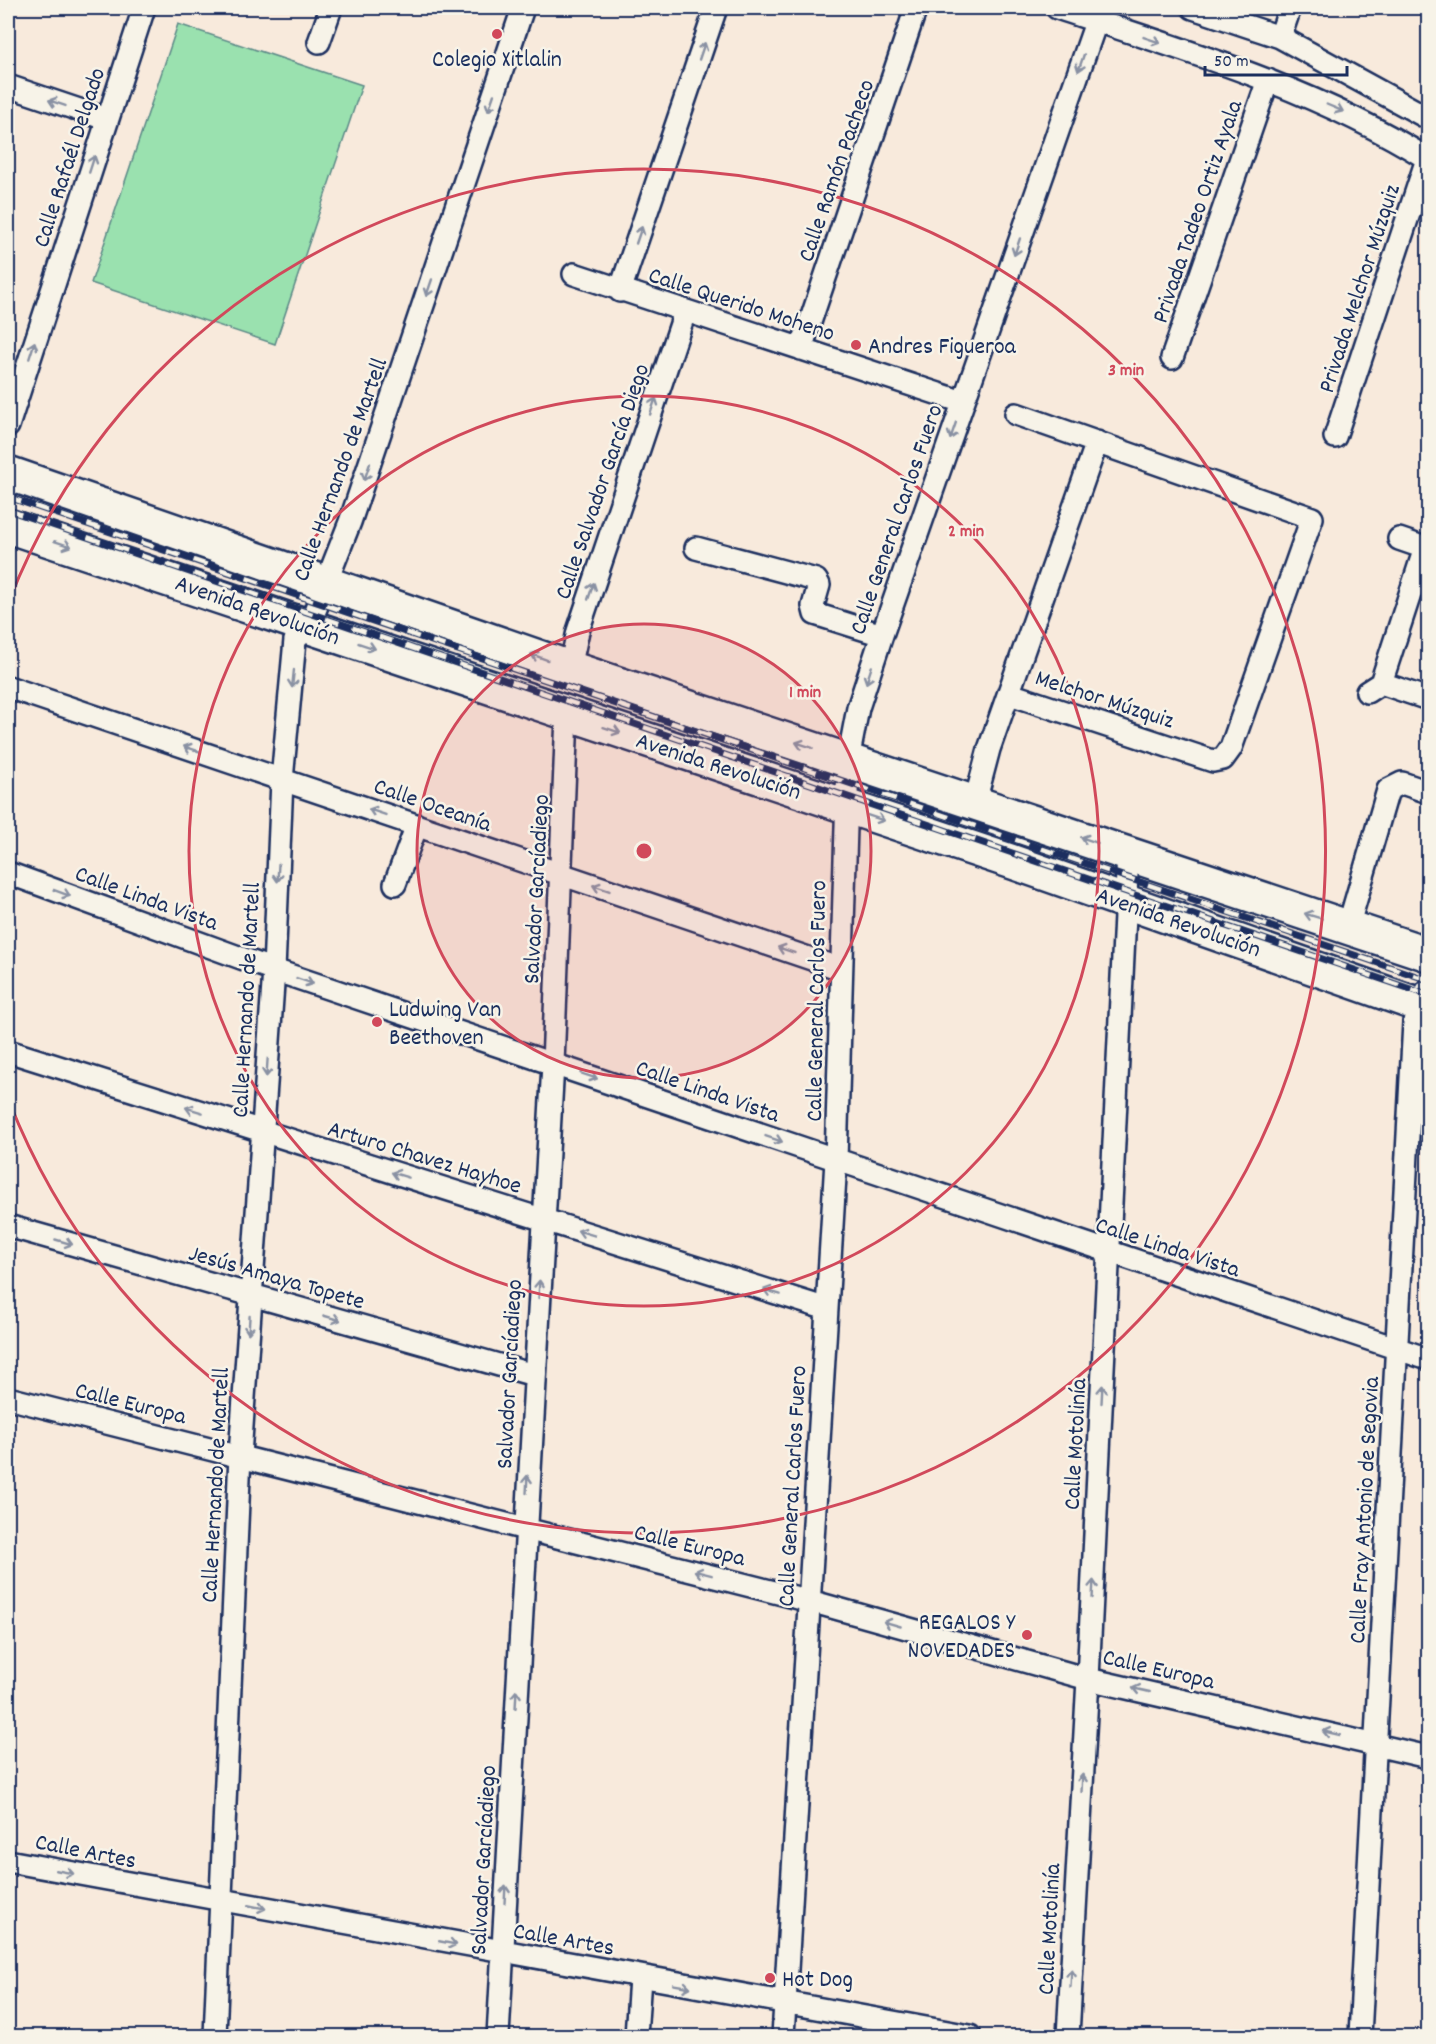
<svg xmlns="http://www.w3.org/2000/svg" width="1436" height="2044" viewBox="0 0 1436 2044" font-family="Dekko,sans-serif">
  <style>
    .grass { fill: #9ae1af; stroke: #5a8886; stroke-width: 1.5 }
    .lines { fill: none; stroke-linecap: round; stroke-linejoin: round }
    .minor-casing { stroke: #1b2f5e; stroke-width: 26 }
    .primary-casing { stroke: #1b2f5e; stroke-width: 38 }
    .minor { stroke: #f7f3e8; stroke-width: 21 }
    .primary { stroke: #f7f3e8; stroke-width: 33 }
    .rail-casing { stroke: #1b2f5e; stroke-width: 7 }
    .rail { stroke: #f7f3e8; stroke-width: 4.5; stroke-dasharray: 14; stroke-linecap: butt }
    .oneway { stroke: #8991a3 }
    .ring { fill: none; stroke: #d1495b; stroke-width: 3 }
    .poi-dot { fill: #d1495b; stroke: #f7f3e8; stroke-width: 2 }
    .labels { text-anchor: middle; stroke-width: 5; stroke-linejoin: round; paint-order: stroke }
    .poi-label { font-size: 24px; fill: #1b2f5e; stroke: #f7f3e8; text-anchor: start }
    .street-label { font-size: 24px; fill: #1b2f5e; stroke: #f7f3e8 }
    .centre { fill: #d1495b; stroke: #f7f3e8; stroke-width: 3 }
    .ring-label { font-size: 18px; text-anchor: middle; font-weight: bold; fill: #d1495b; stroke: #f7f3e8; stroke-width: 5; stroke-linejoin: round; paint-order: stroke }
  </style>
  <rect width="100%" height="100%" fill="#f8eadc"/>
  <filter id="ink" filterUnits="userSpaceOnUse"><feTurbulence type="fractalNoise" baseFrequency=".0167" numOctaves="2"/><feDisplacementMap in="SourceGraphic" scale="12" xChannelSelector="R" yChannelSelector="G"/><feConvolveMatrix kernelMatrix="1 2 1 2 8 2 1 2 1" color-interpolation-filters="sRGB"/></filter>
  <g filter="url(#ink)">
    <path class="grass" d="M 178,24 L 362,85 L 275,344 L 91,283 Z"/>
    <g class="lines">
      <defs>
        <path id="minor" d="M 1057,8 C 1184,50 1314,88 1428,159
          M 1193,8 L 1280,37 L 1428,118
          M 1280,37 L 1290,8
          M 319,42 L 331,8
          M 8,86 L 106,119
          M 574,274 L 963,402
          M 620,291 L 716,8
          M 801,349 L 916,8
          M 1172,358 L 1268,80
          M 8,426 L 144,8
          M 1335,437 L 1428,156
          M 1399,539 L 1428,549
          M 696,548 L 816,580 L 819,585 L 813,606 L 815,614 L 882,635
          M 570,668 L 578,631 L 685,312
          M 1381,683 L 1428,699
          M 8,687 L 841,969
          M 1367,692 L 1381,683 L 1425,548
          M 1010,694 L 1213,761 L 1223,759 L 1231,748 L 1312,518 L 1016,414
          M 975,802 L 989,749 L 1097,442
          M 8,873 L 274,970 L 1428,1359
          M 395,884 L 417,825
          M 1348,927 L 1388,790 L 1402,783 L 1428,792
          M 8,1051 L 827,1309
          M 8,1226 L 534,1375
          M 8,1398 L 810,1601 L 1088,1679 L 1428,1757
          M 8,1861 L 970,2036
          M 215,2036 L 240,1455 L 274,970 L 282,780 L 295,640 L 309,626 L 350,522 L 523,8
          M 498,2036 L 553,1064 L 567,715
          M 636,2036 L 640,1978
          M 783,2036 L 836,1160 L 848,760 L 858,708 L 882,635 L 1101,8
          M 1068,2036 L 1088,1679 L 1128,853
          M 1360,2036 L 1414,1022 L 1418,1005 L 1428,989"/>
        <path id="primary" d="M 8,473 L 570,668 L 1428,954
          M 8,526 L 1010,861 L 1428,1008"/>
      </defs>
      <use href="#minor" class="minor-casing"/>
      <use href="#primary" class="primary-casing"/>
      <use href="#minor" class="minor"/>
      <use href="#primary" class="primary"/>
      <defs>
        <path id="rail" d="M 8,497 L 1428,980
          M 8,510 L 1428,995"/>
      </defs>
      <use href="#rail" class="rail-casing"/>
      <use href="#rail" class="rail"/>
    </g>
    <defs><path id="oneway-shaft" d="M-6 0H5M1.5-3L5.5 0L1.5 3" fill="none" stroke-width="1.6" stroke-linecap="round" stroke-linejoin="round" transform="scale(1.5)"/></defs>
    <g class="oneway">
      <use href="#oneway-shaft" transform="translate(1152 40) rotate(19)"/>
      <use href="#oneway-shaft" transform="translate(702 51) rotate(-71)"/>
      <use href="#oneway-shaft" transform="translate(1081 63) rotate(109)"/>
      <use href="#oneway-shaft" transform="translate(57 103) rotate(-161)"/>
      <use href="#oneway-shaft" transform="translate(491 103) rotate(109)"/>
      <use href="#oneway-shaft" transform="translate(1335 108) rotate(23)"/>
      <use href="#oneway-shaft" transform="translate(92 164) rotate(-72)"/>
      <use href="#oneway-shaft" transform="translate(639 235) rotate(-71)"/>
      <use href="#oneway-shaft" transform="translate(1017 247) rotate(109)"/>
      <use href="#oneway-shaft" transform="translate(429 288) rotate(109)"/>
      <use href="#oneway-shaft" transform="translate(32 350) rotate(-72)"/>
      <use href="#oneway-shaft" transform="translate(653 406) rotate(-71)"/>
      <use href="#oneway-shaft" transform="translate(953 431) rotate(109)"/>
      <use href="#oneway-shaft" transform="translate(367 472) rotate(109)"/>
      <use href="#oneway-shaft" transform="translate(63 544) rotate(18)"/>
      <use href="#oneway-shaft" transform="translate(591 591) rotate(-71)"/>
      <use href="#oneway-shaft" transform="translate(367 646) rotate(19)"/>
      <use href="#oneway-shaft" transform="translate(539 657) rotate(-160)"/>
      <use href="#oneway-shaft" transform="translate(869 675) rotate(108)"/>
      <use href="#oneway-shaft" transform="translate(293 679) rotate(96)"/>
      <use href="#oneway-shaft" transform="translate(612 730) rotate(18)"/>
      <use href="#oneway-shaft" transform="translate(804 745) rotate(-162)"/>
      <use href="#oneway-shaft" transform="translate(192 749) rotate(-161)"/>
      <use href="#oneway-shaft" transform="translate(377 812) rotate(-161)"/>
      <use href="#oneway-shaft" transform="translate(876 818) rotate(18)"/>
      <use href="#oneway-shaft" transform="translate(1089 840) rotate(-161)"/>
      <use href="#oneway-shaft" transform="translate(278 873) rotate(93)"/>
      <use href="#oneway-shaft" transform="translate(601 888) rotate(-161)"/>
      <use href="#oneway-shaft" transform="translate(62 893) rotate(20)"/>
      <use href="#oneway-shaft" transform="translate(1313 916) rotate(-163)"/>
      <use href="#oneway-shaft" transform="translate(786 950) rotate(-161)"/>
      <use href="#oneway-shaft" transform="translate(305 981) rotate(19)"/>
      <use href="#oneway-shaft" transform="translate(267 1068) rotate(94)"/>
      <use href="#oneway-shaft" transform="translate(589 1076) rotate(19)"/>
      <use href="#oneway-shaft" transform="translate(194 1110) rotate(-163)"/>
      <use href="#oneway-shaft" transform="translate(774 1139) rotate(19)"/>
      <use href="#oneway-shaft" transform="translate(400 1175) rotate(-163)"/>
      <use href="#oneway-shaft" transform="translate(586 1233) rotate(-163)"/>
      <use href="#oneway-shaft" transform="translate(64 1242) rotate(16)"/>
      <use href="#oneway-shaft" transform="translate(539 1289) rotate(-87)"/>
      <use href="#oneway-shaft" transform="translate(772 1292) rotate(-163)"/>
      <use href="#oneway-shaft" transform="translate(332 1318) rotate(16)"/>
      <use href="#oneway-shaft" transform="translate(249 1325) rotate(94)"/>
      <use href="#oneway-shaft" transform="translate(1102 1394) rotate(-87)"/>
      <use href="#oneway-shaft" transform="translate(527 1484) rotate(-87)"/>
      <use href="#oneway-shaft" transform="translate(703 1573) rotate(-166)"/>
      <use href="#oneway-shaft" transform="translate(1093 1589) rotate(-87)"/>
      <use href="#oneway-shaft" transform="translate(892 1624) rotate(-164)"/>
      <use href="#oneway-shaft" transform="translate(1141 1690) rotate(-167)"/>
      <use href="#oneway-shaft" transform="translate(516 1699) rotate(-87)"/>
      <use href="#oneway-shaft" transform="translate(1331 1733) rotate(-167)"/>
      <use href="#oneway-shaft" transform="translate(1082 1783) rotate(-87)"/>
      <use href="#oneway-shaft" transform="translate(65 1872) rotate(11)"/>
      <use href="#oneway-shaft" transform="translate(505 1894) rotate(-87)"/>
      <use href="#oneway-shaft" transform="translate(257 1907) rotate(11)"/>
      <use href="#oneway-shaft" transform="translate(448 1943) rotate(11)"/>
      <use href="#oneway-shaft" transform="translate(1071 1978) rotate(-87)"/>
      <use href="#oneway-shaft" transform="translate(682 1986) rotate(10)"/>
    </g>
  </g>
  <circle cx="644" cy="851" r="227" fill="#d1495b" fill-opacity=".12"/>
  <g class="ring">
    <circle cx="644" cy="851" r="227"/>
    <circle cx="644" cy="851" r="455"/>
    <path d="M9 601A682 682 0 1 1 9 1101"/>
  </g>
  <g class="poi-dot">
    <circle cx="497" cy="34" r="6"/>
    <circle cx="856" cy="345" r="6"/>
    <circle cx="377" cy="1022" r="6"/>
    <circle cx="1027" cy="1635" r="6"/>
    <circle cx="770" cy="1978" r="6"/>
  </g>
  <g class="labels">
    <g class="poi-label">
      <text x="497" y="66" text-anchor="middle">Colegio Xitlalin</text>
      <text x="868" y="353">Andres Figueroa</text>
      <text x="389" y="1016">Ludwing Van<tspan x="389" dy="28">Beethoven</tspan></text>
      <text x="1015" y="1629" text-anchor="end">REGALOS Y<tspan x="1015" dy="28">NOVEDADES</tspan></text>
      <text x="782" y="1986">Hot Dog</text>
    </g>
    <g class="street-label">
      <text transform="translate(68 157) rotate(-72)" y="8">Calle Rafaél Delgado</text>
      <text transform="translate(835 170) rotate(-71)" y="8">Calle Ramón Pacheco</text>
      <text transform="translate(1196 211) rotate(-71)" y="8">Privada Tadeo Ortiz Ayala</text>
      <text transform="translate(1358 288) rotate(-72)" y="8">Privada Melchor Múzquiz</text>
      <text transform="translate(742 303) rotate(18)" y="8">Calle Querido Moheno</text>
      <text transform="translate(339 469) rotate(-70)" y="8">Calle Hernando de Martell</text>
      <text transform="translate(601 481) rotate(-71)" y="8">Calle Salvador García Diego</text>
      <text transform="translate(895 519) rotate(-71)" y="8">Calle General Carlos Fuero</text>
      <text transform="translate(258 609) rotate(19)" y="8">Avenida Revolución</text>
      <text transform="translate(1105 698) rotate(18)" y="8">Melchor Múzquiz</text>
      <text transform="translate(719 765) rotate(18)" y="8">Avenida Revolución</text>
      <text transform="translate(433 804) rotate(19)" y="8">Calle Oceanía</text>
      <text transform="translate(535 889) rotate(-87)" y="8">Salvador Garcíadiego</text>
      <text transform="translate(147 897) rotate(20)" y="8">Calle Linda Vista</text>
      <text transform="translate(1179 921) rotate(19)" y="8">Avenida Revolución</text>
      <text transform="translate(245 1000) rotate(-87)" y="8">Calle Hernando de Martell</text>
      <text transform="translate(815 1001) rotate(-89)" y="8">Calle General Carlos Fuero</text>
      <text transform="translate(708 1090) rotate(19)" y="8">Calle Linda Vista</text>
      <text transform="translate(425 1156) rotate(17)" y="8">Arturo Chavez Hayhoe</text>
      <text transform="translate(1168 1246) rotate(18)" y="8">Calle Linda Vista</text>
      <text transform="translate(277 1276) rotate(16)" y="8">Jesús Amaya Topete</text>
      <text transform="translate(508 1374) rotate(-87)" y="8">Salvador Garcíadiego</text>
      <text transform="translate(131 1402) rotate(14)" y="8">Calle Europa</text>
      <text transform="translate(1074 1444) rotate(-87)" y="8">Calle Motolinía</text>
      <text transform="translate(214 1485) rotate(-87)" y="8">Calle Hernando de Martell</text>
      <text transform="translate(791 1486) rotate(-87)" y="8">Calle General Carlos Fuero</text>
      <text transform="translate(1363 1510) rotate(-87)" y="8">Calle Fray Antonio de Segovia</text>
      <text transform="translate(690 1544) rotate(14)" y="8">Calle Europa</text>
      <text transform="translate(1159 1668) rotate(13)" y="8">Calle Europa</text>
      <text transform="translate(86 1850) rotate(11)" y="8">Calle Artes</text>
      <text transform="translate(482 1860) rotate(-87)" y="8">Salvador Garcíadiego</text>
      <text transform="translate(1048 1929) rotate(-87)" y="8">Calle Motolinía</text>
      <text transform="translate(564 1938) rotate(10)" y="8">Calle Artes</text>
    </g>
  </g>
  <circle cx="644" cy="851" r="9" class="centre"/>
  <g class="ring-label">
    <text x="1126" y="375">3 min</text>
    <text x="966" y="536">2 min</text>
    <text x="805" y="697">1 min</text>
  </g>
  <rect width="1436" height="2044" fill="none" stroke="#f7f3e8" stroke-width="30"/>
  <rect x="15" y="15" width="1406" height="2014" fill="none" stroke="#1b2f5e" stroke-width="2" filter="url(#ink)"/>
  <path d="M1205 66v9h142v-9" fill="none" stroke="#1b2f5e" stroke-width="3"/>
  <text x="1214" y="66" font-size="18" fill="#1b2f5e" stroke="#f7f3e8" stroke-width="4.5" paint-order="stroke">50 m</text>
</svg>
